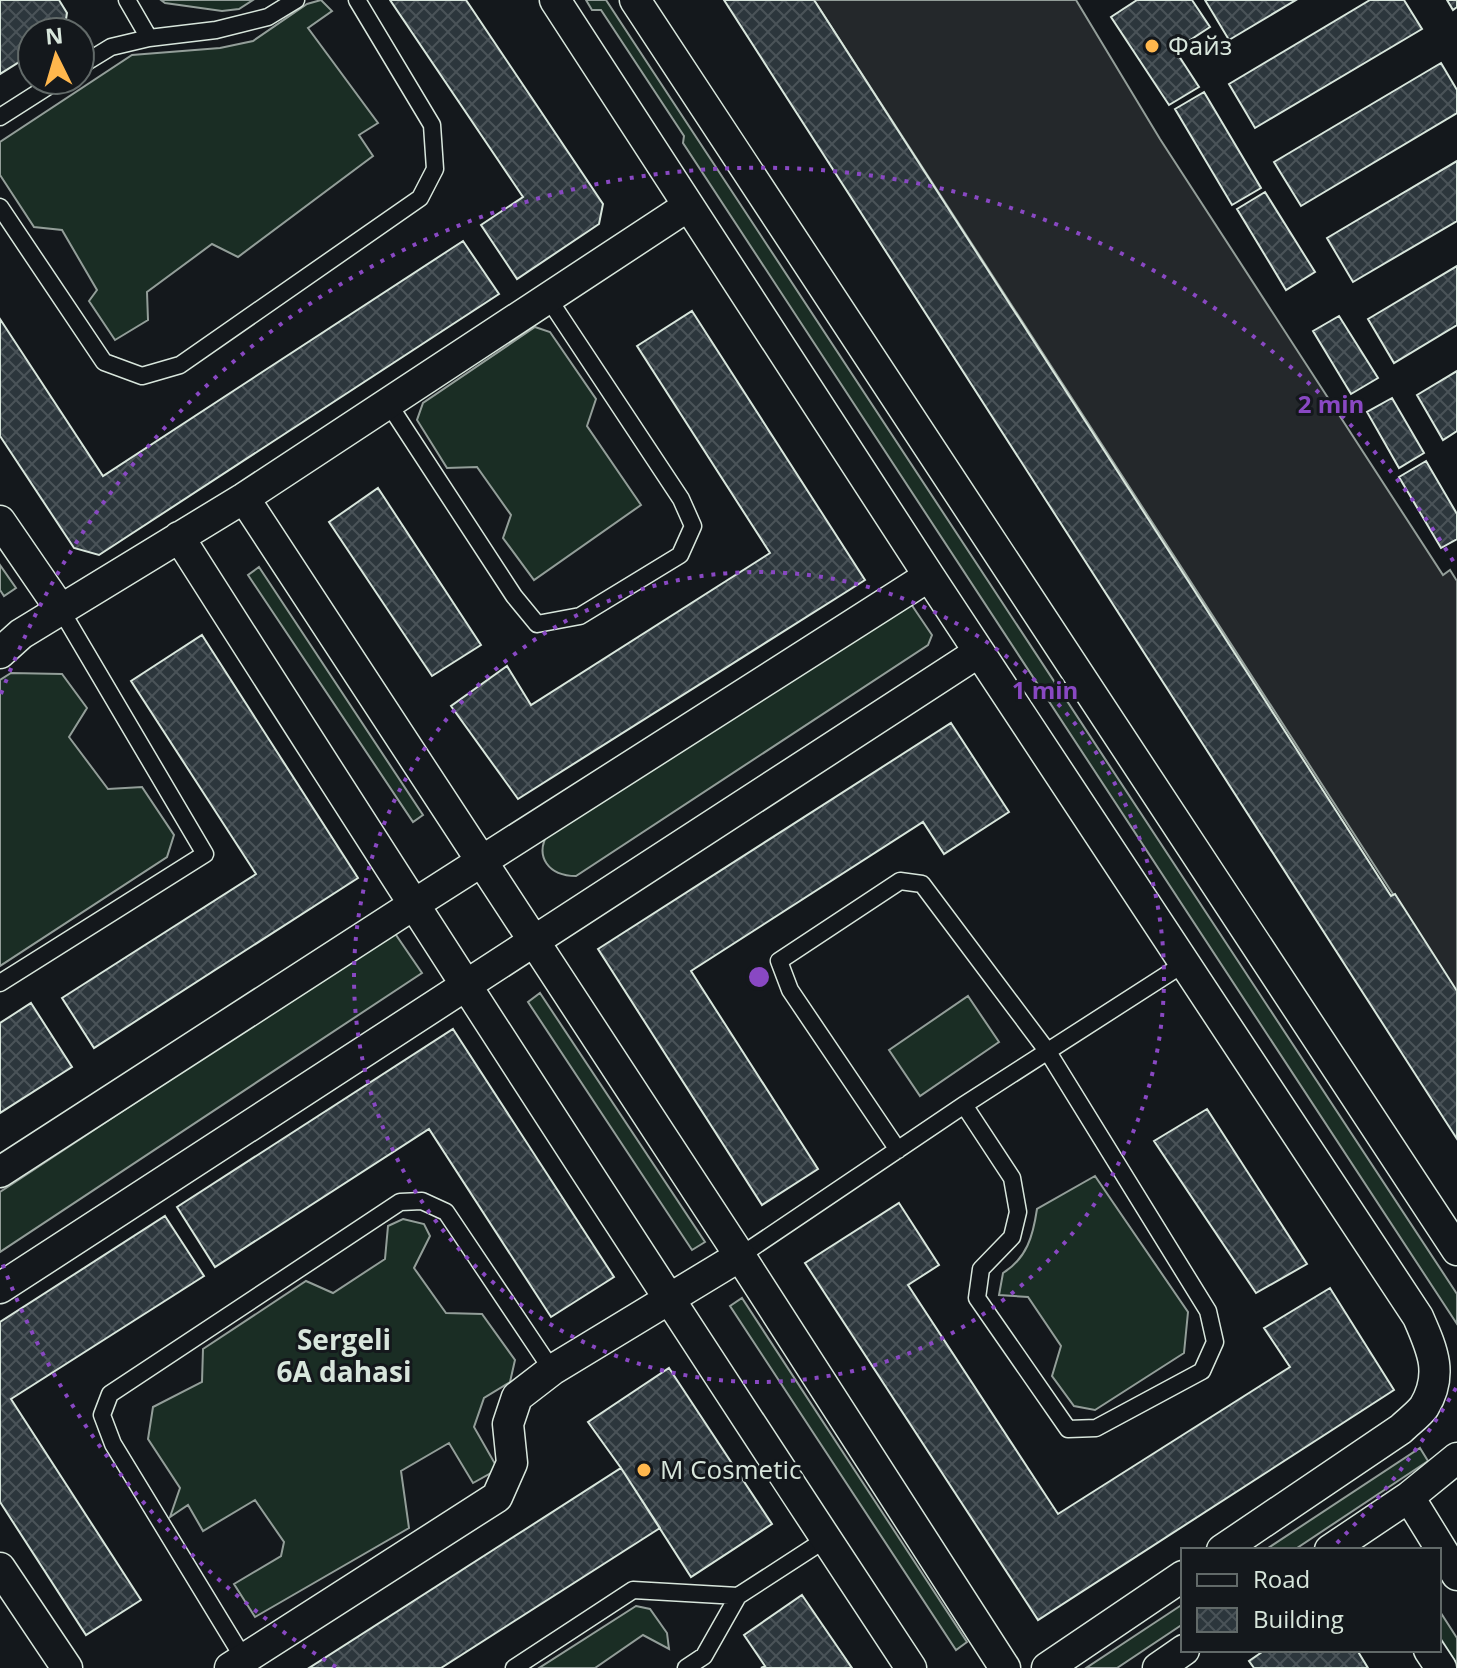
<svg xmlns="http://www.w3.org/2000/svg" width="1457" height="1668" viewBox="0 0 1457 1668" font-family="'Open Sans',sans-serif">
  <style>
    .grass { fill: #1a2d24; stroke: #939e99; stroke-width: 2 }
    .parking { fill: #24282b; stroke: #939e99; stroke-width: 2 }
    .building { fill: url(#building-cross-hatch); stroke: #d8e6dc; stroke-width: 2 }
    .lines { fill: none; stroke-linecap: round; stroke-linejoin: round }
    .service-casing { stroke: #d8e6dc; stroke-width: 19 }
    .minor-casing { stroke: #d8e6dc; stroke-width: 33 }
    .service { stroke: #14181c; stroke-width: 16 }
    .minor { stroke: #14181c; stroke-width: 30 }
    .ring { fill: none; stroke: #8948c3; stroke-width: 4; stroke-dasharray: 4 8 }
    .poi-dot { fill: #ffb74d; stroke: #14181c; stroke-width: 3 }
    .labels { text-anchor: middle; stroke-width: 6; stroke-linejoin: round; paint-order: stroke }
    .poi-label { font-size: 26px; fill: #d8e6dc; stroke: #14181c; text-anchor: start }
    .neighbourhood-label { font-size: 28px; font-weight: bold; fill: #d8e6dc; stroke: #14181c }
    .centre { fill: #8948c3; stroke: #14181c; stroke-width: 4 }
    .ring-label { font-size: 24px; text-anchor: middle; font-weight: bold; fill: #8948c3; stroke: #14181c; stroke-width: 6; stroke-linejoin: round; paint-order: stroke }
  </style>
  <defs>
    <pattern id="building-cross-hatch" width="8" height="8" patternUnits="userSpaceOnUse" patternTransform="scale(2)"><rect width="8" height="8" fill="#2c363c"/><path d="M0 0l8 8M0 8l8-8" fill="none" stroke="#4a5358"/></pattern>
  </defs>
  <rect width="100%" height="100%" fill="#14181c"/>
  <path class="grass" d="M 161,0 L 253,0 L 239,9 L 222,11 L 165,3 Z
    M 321,0 L 332,11 L 308,28 L 378,123 L 359,135 L 373,156 L 238,257 L 212,244 L 147,292 L 148,320 L 115,340 L 89,301 L 97,290 L 62,230 L 34,227 L 0,175 L 0,142 L 132,55 L 220,48 L 253,41 L 307,4 Z
    M 586,0 L 606,0 L 1457,1294 L 1457,1324 L 683,143 L 684,136 L 601,10 L 592,10 Z
    M 535,327 L 550,332 L 596,399 L 587,426 L 641,505 L 534,580 L 503,538 L 511,515 L 477,467 L 447,468 L 417,420 L 423,403 Z
    M 0,565 L 16,588 L 4,596 L 0,590 Z
    M 259,567 L 423,815 L 413,822 L 248,575 Z
    M 909,601 L 932,635 L 928,645 L 576,876 C 549,876 534,857 548,833 Z
    M 11,673 L 62,674 L 87,708 L 69,737 L 108,789 L 142,787 L 174,835 L 167,857 L 0,966 L 0,680 Z
    M 394,932 L 422,973 L 0,1252 L 0,1192 Z
    M 540,993 L 705,1242 L 692,1250 L 528,1002 Z
    M 968,996 L 999,1042 L 920,1096 L 889,1050 Z
    M 1095,1176 L 1188,1312 L 1184,1353 L 1095,1410 L 1074,1406 L 1052,1376 L 1061,1346 L 1028,1297 L 999,1295 L 1003,1273 C 1027,1258 1033,1236 1037,1209 Z
    M 403,1219 L 424,1224 L 430,1236 L 414,1268 L 446,1313 L 482,1314 L 515,1360 L 510,1382 L 484,1398 L 474,1427 L 498,1469 L 473,1483 L 449,1443 L 401,1471 L 409,1528 L 255,1617 L 234,1584 L 281,1556 L 284,1542 L 255,1500 L 203,1531 L 188,1505 L 170,1517 L 180,1488 L 148,1439 L 153,1407 L 202,1382 L 203,1349 L 306,1281 L 333,1293 L 385,1259 L 388,1226 Z
    M 742,1298 L 967,1642 L 956,1650 L 730,1306 Z
    M 1420,1448 L 1428,1461 L 1294,1550 L 1265,1550 Z
    M 1183,1604 L 1183,1624 L 1117,1668 L 1086,1668 Z
    M 636,1606 L 650,1609 L 667,1633 L 669,1649 L 643,1635 L 595,1668 L 539,1668 Z
    M 1439,1610 L 1457,1638 L 1457,1664 L 1439,1636 Z"/>
  <path class="parking" d="M 814,0 L 1076,0 L 1160,139 L 1443,575 L 1450,570 L 1457,581 L 1457,993 Z"/>
  <path class="building" d="M 0,0 L 59,0 L 67,13 L 64,32 L 32,32 L 32,54 L 0,74 Z
    M 390,0 L 466,0 L 603,204 L 599,224 L 517,279 L 481,225 L 523,197 Z
    M 724,0 L 814,0 L 1391,896 L 1395,894 L 1457,991 L 1457,1139 Z
    M 1137,0 L 1192,0 L 1210,27 L 1175,50 L 1199,87 L 1169,105 L 1111,17 Z
    M 1205,0 L 1296,0 L 1229,40 Z
    M 1370,0 L 1404,0 L 1422,29 L 1255,128 L 1229,84 Z
    M 1447,0 L 1457,0 L 1457,7 L 1453,10 Z
    M 1441,63 L 1457,90 L 1457,113 L 1301,206 L 1274,162 Z
    M 1204,92 L 1261,188 L 1232,205 L 1175,109 Z
    M 1457,161 L 1457,221 L 1353,282 L 1327,238 Z
    M 1265,192 L 1315,272 L 1286,290 L 1237,209 Z
    M 463,241 L 499,294 L 99,555 L 74,548 L 0,436 L 0,319 L 103,476 Z
    M 1457,266 L 1457,325 L 1394,363 L 1368,319 Z
    M 692,311 L 865,580 L 518,799 L 451,706 L 507,666 L 531,705 L 770,553 L 637,346 Z
    M 1339,316 L 1378,378 L 1351,394 L 1313,331 Z
    M 1457,371 L 1457,431 L 1443,440 L 1417,395 Z
    M 1392,398 L 1424,453 L 1399,468 L 1367,412 Z
    M 1426,461 L 1457,514 L 1457,539 L 1441,548 L 1399,477 Z
    M 378,488 L 481,645 L 432,676 L 329,522 Z
    M 202,635 L 358,878 L 94,1048 L 62,998 L 256,874 L 131,681 Z
    M 951,723 L 1009,812 L 944,854 L 923,822 L 691,971 L 818,1169 L 762,1205 L 598,949 Z
    M 31,1003 L 72,1067 L 0,1113 L 0,1023 Z
    M 453,1029 L 614,1277 L 551,1317 L 429,1129 L 215,1267 L 177,1207 Z
    M 1207,1109 L 1307,1264 L 1256,1293 L 1154,1141 Z
    M 899,1203 L 939,1265 L 908,1285 L 1058,1514 L 1290,1367 L 1264,1328 L 1330,1288 L 1394,1390 L 1038,1620 L 805,1263 Z
    M 165,1216 L 204,1276 L 11,1399 L 141,1600 L 86,1635 L 0,1502 L 0,1322 Z
    M 669,1368 L 772,1524 L 691,1577 L 621,1468 L 588,1422 Z
    M 621,1468 L 660,1528 L 441,1668 L 309,1668 Z
    M 802,1595 L 852,1668 L 761,1668 L 765,1666 L 744,1635 Z
    M 1265,1650 L 1357,1650 L 1368,1668 L 1254,1668 L 1249,1661 Z"/>
  <g class="lines">
    <defs>
      <path id="service" d="M 127,0 L 149,38
        M 80,66 L 111,47 L 149,38 L 216,30 L 268,17 L 296,0
        M 0,117 L 58,80
        M 0,207 L 104,362 L 142,376 L 180,365 L 420,198 L 435,169 L 432,125 L 357,0
        M 388,403 L 514,596 L 537,624 L 580,616 L 680,555 L 693,526 L 681,499 L 548,298
        M 0,983 L 205,854 L 61,610
        M 898,1150 L 790,990 L 779,961 L 900,881 L 922,884 L 1048,1052 L 1208,1311 L 1215,1342 L 1202,1371 L 1096,1428 L 1068,1429 L 977,1298 L 981,1269 L 1012,1237 L 1018,1212 L 1012,1178 L 964,1105
        M 740,1256 L 964,1105 L 1185,963
        M 244,1659 L 113,1444 L 102,1415 L 110,1394 L 400,1202 L 422,1201 L 446,1212 L 552,1370
        M 514,1668 L 633,1590 L 738,1596
        M 686,1668 L 704,1656 L 738,1596 L 826,1539"/>
      <path id="minor" d="M 555,0 L 929,576 L 1418,1317 C 1432,1349 1444,1374 1424,1407 C 1418,1415 1408,1422 1401,1429 L 1222,1550
        M 635,0 L 1457,1250
        M 244,498 L 740,1256 L 1005,1668
        M 0,521 L 61,610
        M 179,537 C 420,916 664,1293 911,1668
        M 0,653 L 21,634 L 244,498 L 688,206
        M 0,1172 L 413,905 L 929,576
        M 0,1288 L 979,652
        M 1409,1497 L 1457,1575
        M 1330,1550 L 1409,1497 L 1457,1458
        M 0,1568 L 67,1668
        M 1429,1650 L 1441,1668
        M 230,1668 L 497,1497 L 512,1463 L 508,1424 L 517,1397 L 552,1370 L 740,1256
        M 1047,1668 L 1183,1576
        M 1158,1668 L 1184,1650"/>
    </defs>
    <use href="#service" class="service-casing"/>
    <use href="#minor" class="minor-casing"/>
    <use href="#service" class="service"/>
    <use href="#minor" class="minor"/>
  </g>
  <g class="ring">
    <circle cx="759" cy="977" r="405"/>
    <path d="M1456 1388A809 809 0 0 1 1331 1549M336 1667A809 809 0 0 1 1 1260M1 694A809 809 0 0 1 1456 566"/>
  </g>
  <g class="poi-dot">
    <circle cx="1152" cy="46" r="8"/>
    <circle cx="644" cy="1470" r="8"/>
  </g>
  <g class="labels">
    <g class="poi-label">
      <text x="1168" y="55">Файз</text>
      <text x="660" y="1479">M Cosmetic</text>
    </g>
    <g class="neighbourhood-label">
      <text x="344" y="1350">Sergeli<tspan x="344" dy="32">6A dahasi</tspan></text>
    </g>
  </g>
  <circle cx="759" cy="977" r="12" class="centre"/>
  <g class="ring-label">
    <text x="1331" y="413">2 min</text>
    <text x="1045" y="699">1 min</text>
  </g>
  <rect x="1181" y="1548" width="260" height="104" fill="#14181c" stroke="#626a69" stroke-width="2"/>
  <rect x="1197" y="1574" width="40" height="12" fill="#14181c" stroke="#626a69" stroke-width="2"/>
  <text x="1253" y="1588" font-size="24" fill="#d8e6dc">Road</text>
  <rect x="1197" y="1608" width="40" height="24" fill="url(#building-cross-hatch)" stroke="#626a69" stroke-width="2"/>
  <text x="1253" y="1628" font-size="24" fill="#d8e6dc">Building</text>
  <g transform="translate(56 56) rotate(355)"><circle r="38" fill="#14181c" stroke="#626a69" stroke-width="2"/>
  <path d="M0-6L14 30L0 20L-14 30Z" fill="#ffb74d"/>
  <text y="-12" font-size="22" font-weight="bold" text-anchor="middle" fill="#d8e6dc">N</text>
  </g>
</svg>
